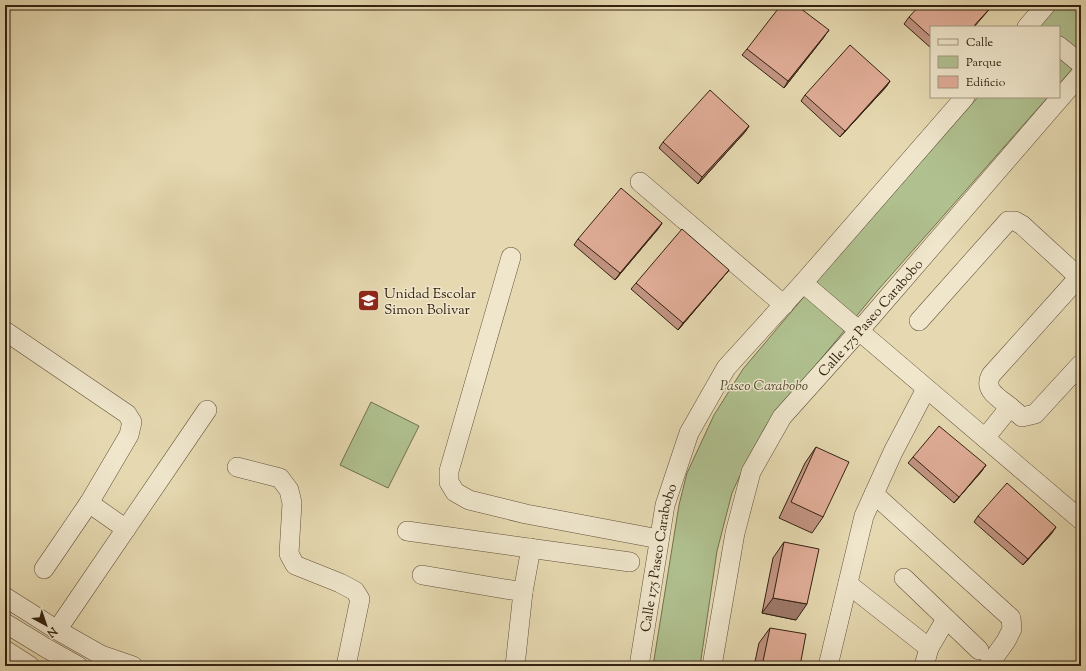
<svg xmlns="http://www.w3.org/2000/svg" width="1086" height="671" viewBox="0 0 1086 671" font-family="'Sorts Mill Goudy',serif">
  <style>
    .green { fill: #b0c08f; stroke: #727050 }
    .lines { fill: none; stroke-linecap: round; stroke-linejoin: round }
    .minor-casing { stroke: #604f39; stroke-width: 20 }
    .minor { stroke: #efe6cc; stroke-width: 19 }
    .wall { fill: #c29583; stroke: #332111 }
    .shaded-wall { fill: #9e796a; stroke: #332111 }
    .building { fill: #e1ad98; stroke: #332111 }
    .labels { text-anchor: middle; stroke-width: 3; stroke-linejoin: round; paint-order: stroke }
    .poi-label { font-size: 14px; fill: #332111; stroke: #efe6cc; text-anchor: start }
    .street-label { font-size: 14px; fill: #332111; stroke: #efe6cc }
    .park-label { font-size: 14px; font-style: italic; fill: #524930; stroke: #efe6cc }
  </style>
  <rect width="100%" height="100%" fill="#e6d9b1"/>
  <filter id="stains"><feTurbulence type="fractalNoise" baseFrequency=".005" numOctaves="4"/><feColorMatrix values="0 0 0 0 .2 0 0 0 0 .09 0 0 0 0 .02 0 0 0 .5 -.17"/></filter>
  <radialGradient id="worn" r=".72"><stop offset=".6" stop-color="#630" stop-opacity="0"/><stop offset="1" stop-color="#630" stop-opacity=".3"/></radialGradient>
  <path class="green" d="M 1058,5 L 1081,5 L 1081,59 L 1059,84 L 1059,27 L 1039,27 Z
    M 978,97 L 1048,97 L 878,290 L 767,424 L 748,458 L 732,493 L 717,551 L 700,666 L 653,666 L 679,505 L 687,473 L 714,415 L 743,369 L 840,254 Z
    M 371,402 L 419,426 L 388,488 L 340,465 Z"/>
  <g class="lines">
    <defs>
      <g id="minor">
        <path d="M 1027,27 L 1046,5"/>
        <path d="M 1059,46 L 1081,64"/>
        <path d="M 640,182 L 784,305"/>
        <path d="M 511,257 L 449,471 L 449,482 L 455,492 L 469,500 L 526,514 L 659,539"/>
        <path d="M 803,283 L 1081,520"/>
        <path d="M 919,321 L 1008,221 L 1015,221 L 1022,225 L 1081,279"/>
        <path d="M 5,331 L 127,414 L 132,422 L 129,435 L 89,503 L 126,529"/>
        <path d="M 1010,407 C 998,397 983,390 991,375 L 1079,277"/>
        <path d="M 985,438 L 1010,407 L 1022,417 L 1035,414 L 1081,364"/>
        <path d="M 237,467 L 280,478 L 289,490 L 292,503 L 289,554 L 295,565 L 340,583 L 355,591 L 360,599 L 346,666"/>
        <path d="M 874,494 L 1011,618 L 1012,629 L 1006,641 L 988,666"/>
        <path d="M 407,531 L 630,562"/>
        <path d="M 44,569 L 89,503"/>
        <path d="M 422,575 L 523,592 L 515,666"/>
        <path d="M 904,578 L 979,650"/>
        <path d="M 848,584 L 929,648 L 924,666"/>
        <path d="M 523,592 L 531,548"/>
        <path d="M 5,597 L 57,630 L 101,655 L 133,666"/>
        <path d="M 5,623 L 46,648 L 78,666"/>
        <path d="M 57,630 L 207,410"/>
        <path d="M 929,648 L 946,619"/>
        <path d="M 5,650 L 30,666"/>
        <path id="s1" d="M 639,666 L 665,505 L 689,433 L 726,368 L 803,283 L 965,97"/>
        <path id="s2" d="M 712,666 L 735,533 L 751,472 L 782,417 L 859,331 L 1081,74"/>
        <path d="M 828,666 L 864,516 L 893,452 L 926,389"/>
      </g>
    </defs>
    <use href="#minor" class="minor-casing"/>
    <use href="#minor" class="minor"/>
  </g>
  <path class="wall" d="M 881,5 L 888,5 L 885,8 Z
    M 992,6 L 987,12 L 931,27 L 931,48 L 904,24 L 909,17 Z
    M 824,37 L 784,88 L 742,55 L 747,49 Z
    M 890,81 L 886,87 L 840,137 L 801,101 L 805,95 Z
    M 749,126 L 745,132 L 698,184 L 659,148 L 663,142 Z
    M 662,223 L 658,229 L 615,280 L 574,245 L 578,239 Z
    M 729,270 L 724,276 L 678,330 L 631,289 L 636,283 Z
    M 816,447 L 823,517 L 812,533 L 779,518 L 805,463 Z
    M 913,457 L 986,465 L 981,472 L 954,503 L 908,463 Z
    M 978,516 L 1052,533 L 1023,565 L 974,522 Z
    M 784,542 L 796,620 L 762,613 L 773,558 Z
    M 770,628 L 800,666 L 754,666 L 759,643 Z"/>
  <path class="shaded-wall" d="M 992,6 L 987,12 L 974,27 L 973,27 Z
    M 829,30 L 824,37 L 784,88 L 788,81 Z
    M 890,81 L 886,87 L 840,137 L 845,131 Z
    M 749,126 L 745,132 L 698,184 L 702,177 Z
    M 662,223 L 658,229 L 615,280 L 620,273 Z
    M 729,270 L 724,276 L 678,330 L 683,323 Z
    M 986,465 L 981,472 L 954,503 L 959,497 Z
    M 1056,527 L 1052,533 L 1023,565 L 1028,559 Z
    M 773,598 L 807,604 L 796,620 L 762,613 Z"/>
  <path class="building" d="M 781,5 L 796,5 L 829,30 L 788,81 L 747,49 Z
    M 920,5 L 991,5 L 992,6 L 973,27 L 931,27 L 931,37 L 909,17 Z
    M 850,45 L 890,81 L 845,131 L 805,95 Z
    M 710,90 L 749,126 L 702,177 L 663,142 Z
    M 621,188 L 662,223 L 620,273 L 578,239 Z
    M 682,229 L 729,270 L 683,323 L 636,283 Z
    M 939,426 L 986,465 L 959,497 L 913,457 Z
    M 816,447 L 849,462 L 823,517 L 791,502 Z
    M 1007,483 L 1056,527 L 1028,559 L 978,516 Z
    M 784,542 L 819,549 L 807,604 L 773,598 Z
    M 770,628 L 806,634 L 800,666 L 762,666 Z"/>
  <defs>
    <symbol id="school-square" viewBox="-11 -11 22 22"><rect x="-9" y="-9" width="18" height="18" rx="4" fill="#8f2418" stroke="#efe6cc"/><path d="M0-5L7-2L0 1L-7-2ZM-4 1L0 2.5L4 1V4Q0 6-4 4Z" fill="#fff"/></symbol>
  </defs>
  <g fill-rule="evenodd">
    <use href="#school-square" x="356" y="288" width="25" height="25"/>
  </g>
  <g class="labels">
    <g class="poi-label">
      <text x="384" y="298">Unidad Escolar<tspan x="384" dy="16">Simon Bolivar</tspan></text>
    </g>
    <g class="street-label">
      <text dy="5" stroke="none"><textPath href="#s2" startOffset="394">Calle 175 Paseo Carabobo</textPath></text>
      <text dy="5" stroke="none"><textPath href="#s1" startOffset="110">Calle 175 Paseo Carabobo</textPath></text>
    </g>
    <g class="park-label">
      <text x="764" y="390">Paseo Carabobo</text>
    </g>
  </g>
  <rect width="1086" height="671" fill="none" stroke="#e6d9b1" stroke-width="20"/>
  <rect x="6" y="6" width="1074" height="659" fill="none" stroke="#332111" stroke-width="2"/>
  <rect x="10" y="10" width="1066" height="651" fill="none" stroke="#332111"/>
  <rect x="930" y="26" width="130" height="72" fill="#efe6cc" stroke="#a49781"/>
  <rect x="938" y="39" width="20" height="6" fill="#efe6cc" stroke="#a49781"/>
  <text x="966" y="46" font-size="12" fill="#332111">Calle</text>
  <rect x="938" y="56" width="20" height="12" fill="#b0c08f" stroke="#a49781"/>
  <text x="966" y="66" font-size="12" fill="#332111">Parque</text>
  <rect x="938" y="76" width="20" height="12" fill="#e1ad98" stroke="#a49781"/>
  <text x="966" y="86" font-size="12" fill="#332111">Edificio</text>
  <g transform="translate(46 625) rotate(140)" stroke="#efe6cc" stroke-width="3" paint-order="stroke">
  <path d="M0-3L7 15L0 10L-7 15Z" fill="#332111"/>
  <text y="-6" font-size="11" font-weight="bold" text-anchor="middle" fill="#332111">N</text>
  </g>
  <rect width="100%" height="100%" filter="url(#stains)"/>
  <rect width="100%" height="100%" fill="url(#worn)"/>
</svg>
